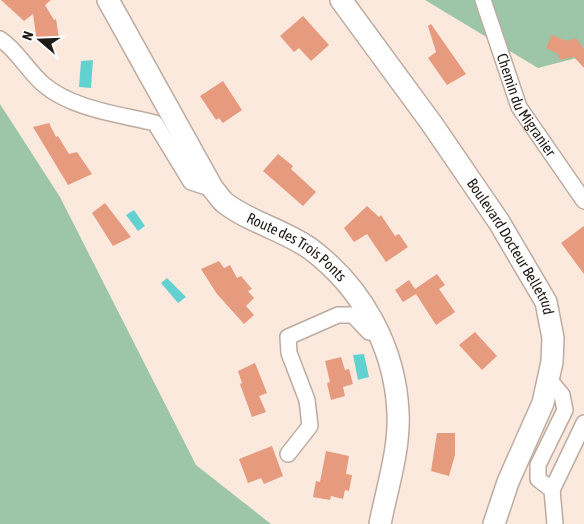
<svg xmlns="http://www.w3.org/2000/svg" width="584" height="524" viewBox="0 0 584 524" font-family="'Asap Condensed',sans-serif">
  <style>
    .green { fill: #9dc6a9 }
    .water { fill: #64d1d1 }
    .building { fill: #e69a7e }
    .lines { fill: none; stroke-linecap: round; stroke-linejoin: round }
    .street-casing { stroke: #bcaba0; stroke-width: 18 }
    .secondary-casing { stroke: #bcaba0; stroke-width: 24 }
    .street { stroke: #fff; stroke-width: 15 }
    .secondary { stroke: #fff; stroke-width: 21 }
    .labels { text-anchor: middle; stroke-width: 4.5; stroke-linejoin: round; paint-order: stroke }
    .street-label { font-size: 15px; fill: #211b17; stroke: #fff }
  </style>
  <rect width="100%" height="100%" fill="#fbe9de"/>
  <path class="green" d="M 425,0 L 584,0 L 584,56 L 538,68 Z
    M 0,104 L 60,197 L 196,465 L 271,524 L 0,524 Z"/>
  <path class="water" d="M 93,60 L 91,88 L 79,87 L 81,61 Z
    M 134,210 L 145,226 L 138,231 L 126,215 Z
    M 167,278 L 186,297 L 178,303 L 161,283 Z
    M 364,354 L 369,377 L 358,380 L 353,355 Z"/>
  <path class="building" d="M 1,0 L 51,0 L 45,5 L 54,20 L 56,19 L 59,39 L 37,42 L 33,14 L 24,21 Z
    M 303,16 L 329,45 L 311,61 L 299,48 L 294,52 L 280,36 Z
    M 431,24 L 466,74 L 447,85 L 428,58 L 436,52 L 428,26 Z
    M 552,35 L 567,41 L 576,38 L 584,49 L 584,68 L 574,57 L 559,60 L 558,54 L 546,48 Z
    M 223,81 L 242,110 L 223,123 L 219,118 L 216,120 L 200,96 Z
    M 49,123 L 56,137 L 58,136 L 69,154 L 77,152 L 92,174 L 68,185 L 33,127 Z
    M 278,154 L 293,166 L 291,169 L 316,192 L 303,206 L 263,171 Z
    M 105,203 L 131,237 L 113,246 L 92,213 Z
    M 367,206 L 379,217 L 381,215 L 395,236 L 399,234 L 408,247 L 386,262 L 367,234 L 354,242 L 344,228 Z
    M 584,226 L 584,274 L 561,243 Z
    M 219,261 L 224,268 L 230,265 L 237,278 L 241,276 L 252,289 L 248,291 L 254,298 L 246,306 L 254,315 L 244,324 L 217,294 L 201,269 Z
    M 437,274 L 445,285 L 439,289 L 455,312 L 436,325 L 416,294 L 403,302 L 395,290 L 409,280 L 415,289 Z
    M 475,332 L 497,356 L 482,370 L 459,345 Z
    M 341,357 L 345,370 L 349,369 L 353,384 L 343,387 L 345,396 L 331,400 L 327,383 L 330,382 L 325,361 Z
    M 255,363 L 267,393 L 259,396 L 266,412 L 252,417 L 240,384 L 242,383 L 238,371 Z
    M 437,433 L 455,433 L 455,455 L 449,476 L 431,471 Z
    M 272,446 L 283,476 L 264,484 L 261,478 L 248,483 L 239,459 Z
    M 326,451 L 349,456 L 346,474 L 352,475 L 349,491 L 345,490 L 343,499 L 331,496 L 330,500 L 313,497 L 316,481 L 320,482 Z"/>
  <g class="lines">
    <defs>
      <g id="street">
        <path id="s1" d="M 483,0 L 519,107 L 584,201"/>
        <path d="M 0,39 C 17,50 27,70 43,84 C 72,109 118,114 155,123 L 191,182 L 213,189"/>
        <path d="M 548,378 L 562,395 L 565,410 L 538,465 L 538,479 L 552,490 L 555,524"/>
        <path d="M 288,454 L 310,426 L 307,400 L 289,353 L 288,337 L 338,315 L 353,315 L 369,332 L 380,333"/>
        <path d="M 552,490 L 584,423"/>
      </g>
      <g id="secondary">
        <path id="s2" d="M 108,0 L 213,189 C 217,193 220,199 225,203 C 249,222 287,231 312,250 C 363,289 395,348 398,412 C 400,449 387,488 380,524"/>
        <path id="s3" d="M 341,0 L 432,124 L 499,222 L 546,302 L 553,338 L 552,362 L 543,403 L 508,482 L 494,524"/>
      </g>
    </defs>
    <use href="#street" class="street-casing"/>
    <use href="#secondary" class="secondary-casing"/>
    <use href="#street" class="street"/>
    <use href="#secondary" class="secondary"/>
  </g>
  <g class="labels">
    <g class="street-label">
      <text dy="5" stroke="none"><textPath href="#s1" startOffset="114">Chemin du Migranier</textPath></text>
      <text dy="5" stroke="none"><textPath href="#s3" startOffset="300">Boulevard Docteur Belletrud</textPath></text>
      <text dy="5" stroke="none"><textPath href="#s2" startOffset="319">Route des Trois Ponts</textPath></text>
    </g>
  </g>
  <g transform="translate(40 40) rotate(289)" stroke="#ffffff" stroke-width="4" paint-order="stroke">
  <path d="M0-4L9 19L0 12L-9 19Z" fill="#211b17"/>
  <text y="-8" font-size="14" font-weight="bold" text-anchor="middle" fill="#211b17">N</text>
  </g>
</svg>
